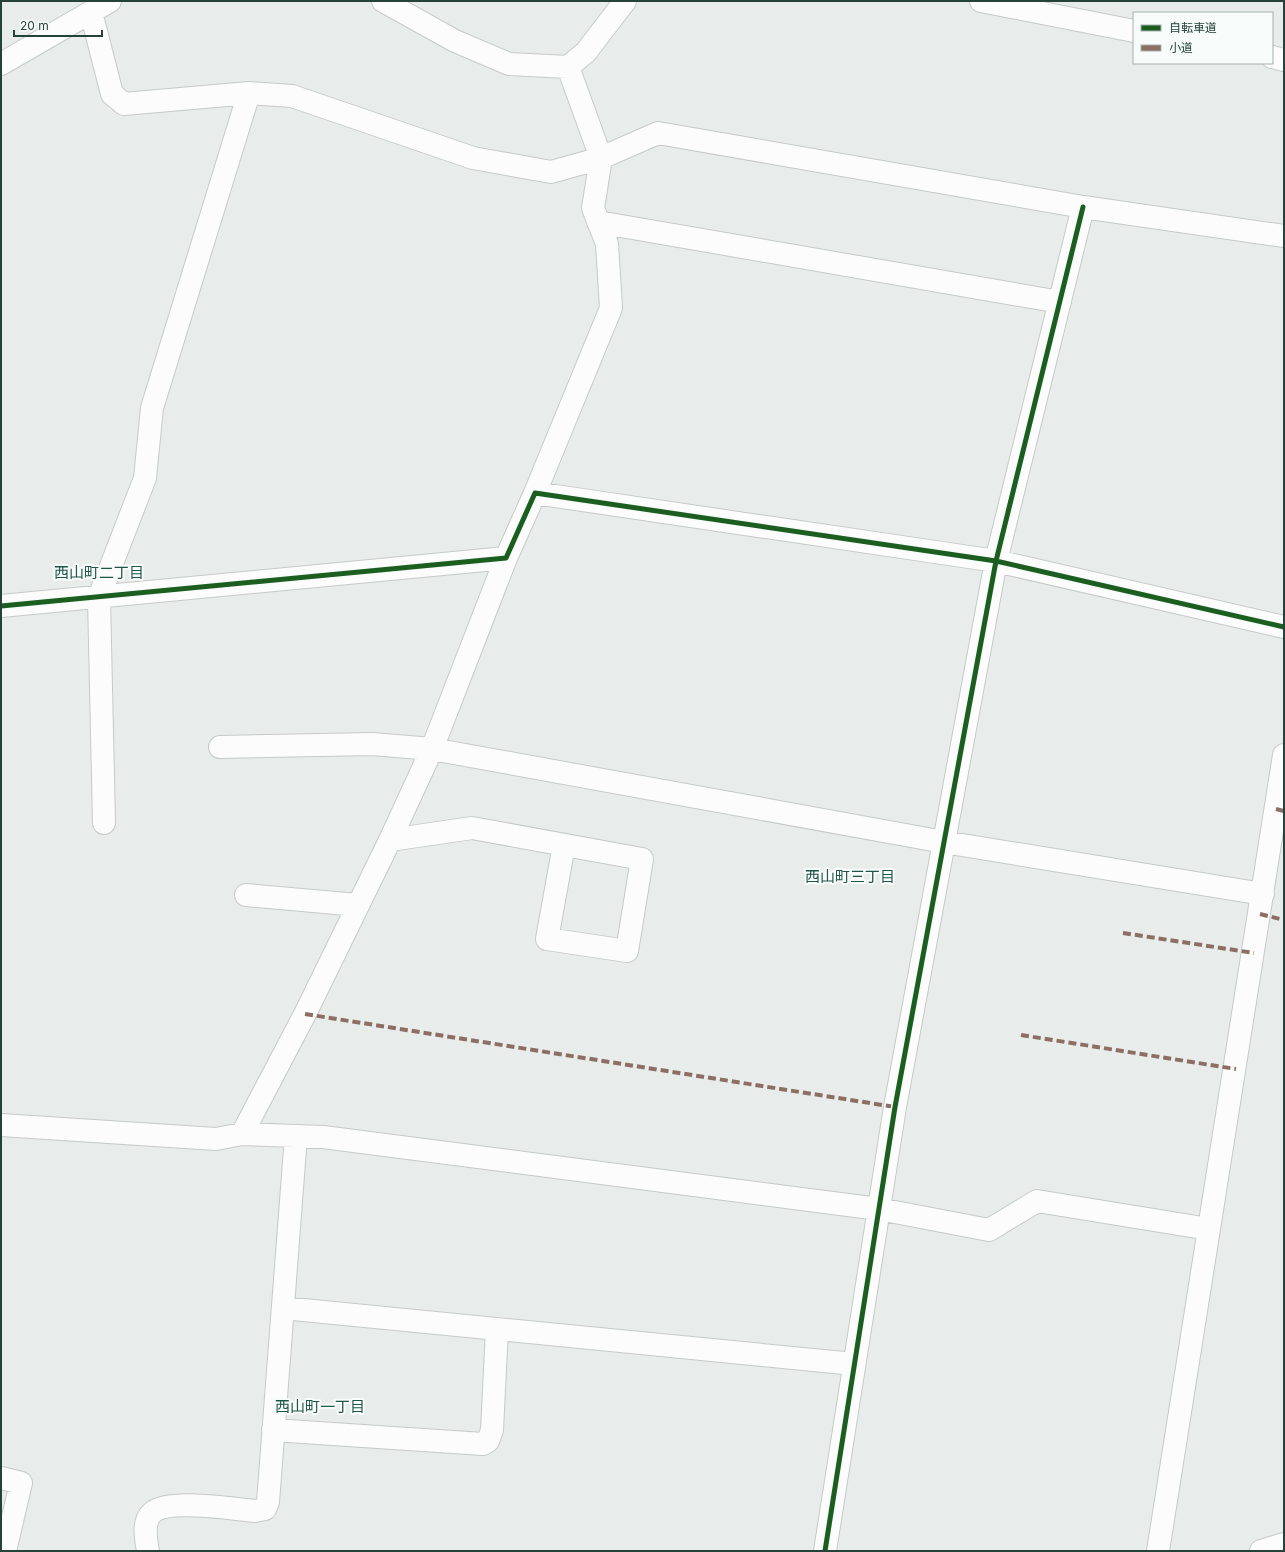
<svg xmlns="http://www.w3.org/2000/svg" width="1285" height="1552" viewBox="0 0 1285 1552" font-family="Inter,'Noto Sans JP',sans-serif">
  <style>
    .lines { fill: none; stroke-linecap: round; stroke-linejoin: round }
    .minor-casing { stroke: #c5cac8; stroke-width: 24 }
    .minor { stroke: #fcfcfc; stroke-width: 22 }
    .quiet { stroke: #8d6e63; stroke-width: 4; stroke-dasharray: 8 4; stroke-linecap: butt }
    .cycleway-casing { stroke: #f7fbf9; stroke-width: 8 }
    .cycleway { stroke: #1b5e20; stroke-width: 5 }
    .labels { text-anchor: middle; stroke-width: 4; stroke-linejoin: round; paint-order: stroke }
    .neighbourhood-label { font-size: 15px; fill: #1f5548; stroke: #f7fbf9 }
  </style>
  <rect width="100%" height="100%" fill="#e8edeb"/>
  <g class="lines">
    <defs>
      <path id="minor" d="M 383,1 L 455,41 L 509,64 L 568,67 L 586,52 L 625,1
        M 981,1 L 1134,31
        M 91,12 L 112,94 L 124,104 L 249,93 L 292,96 L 473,158 L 551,172 L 601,158 L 593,208 L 607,244 L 611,308 L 535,493
        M 1272,57 L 1284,60
        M 1,64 L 110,1
        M 568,67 L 601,158 L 658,133 L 1083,207 L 1284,236
        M 598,222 L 1060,302
        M 1,606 L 506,558 L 535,493 L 996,561 L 1284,627
        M 220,747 L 372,744 L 432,749 L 944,842 L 1263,894
        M 104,823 L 99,597 L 145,478 L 152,408 L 249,93
        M 390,840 L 472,828 L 642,859 L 627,951 L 547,939 L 564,845
        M 246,895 L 358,905
        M 1,1125 L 216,1139 L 242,1134 L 323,1137 L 879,1209 L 989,1230 L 1037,1201 L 1209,1229
        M 242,1134 L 305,1014 L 390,840 L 432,749 L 506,558
        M 283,1308 L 854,1364
        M 273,1430 L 483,1444 L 488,1441 L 492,1430 L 497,1329
        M 1,1478 L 21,1483 L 5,1551
        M 148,1551 C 146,1539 142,1522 152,1513 C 167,1498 233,1509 255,1511 L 265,1509 L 268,1502 L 296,1136
        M 825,1551 L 895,1107 L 996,561 L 1083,207
        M 1158,1551 C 1200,1286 1243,1021 1284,755
        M 1261,1551 L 1284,1544"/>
    </defs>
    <use href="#minor" class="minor-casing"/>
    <use href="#minor" class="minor"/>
    <path class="quiet" d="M 1276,809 L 1284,811
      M 1260,914 L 1284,920
      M 1123,933 L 1254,953
      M 305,1014 L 895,1107
      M 1021,1035 L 1236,1069"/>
    <defs>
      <path id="cycleway" d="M 1,606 L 506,558 L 535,493 L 996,561 L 1284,627
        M 825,1551 L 895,1107 L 996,561 L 1083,207"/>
    </defs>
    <use href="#cycleway" class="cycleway-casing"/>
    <use href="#cycleway" class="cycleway"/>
  </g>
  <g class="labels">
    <g class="neighbourhood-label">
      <text x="99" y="578">西山町二丁目</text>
      <text x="850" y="882">西山町三丁目</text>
      <text x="320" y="1412">西山町一丁目</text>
    </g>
  </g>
  <rect width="1285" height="1552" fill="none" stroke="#24423a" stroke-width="4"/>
  <rect x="1133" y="12" width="140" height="52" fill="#f7fbf9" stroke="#a3b1ad"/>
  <rect x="1141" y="25" width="20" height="6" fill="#1b5e20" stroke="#a3b1ad"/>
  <text x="1169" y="32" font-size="12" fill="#24423a">自転車道</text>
  <rect x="1141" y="45" width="20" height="6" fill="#8d6e63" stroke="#a3b1ad"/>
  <text x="1169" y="52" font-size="12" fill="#24423a">小道</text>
  <path d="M14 30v6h88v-6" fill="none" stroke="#24423a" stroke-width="2"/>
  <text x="20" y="30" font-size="12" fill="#24423a" stroke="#f7fbf9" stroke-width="3" paint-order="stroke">20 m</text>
</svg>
